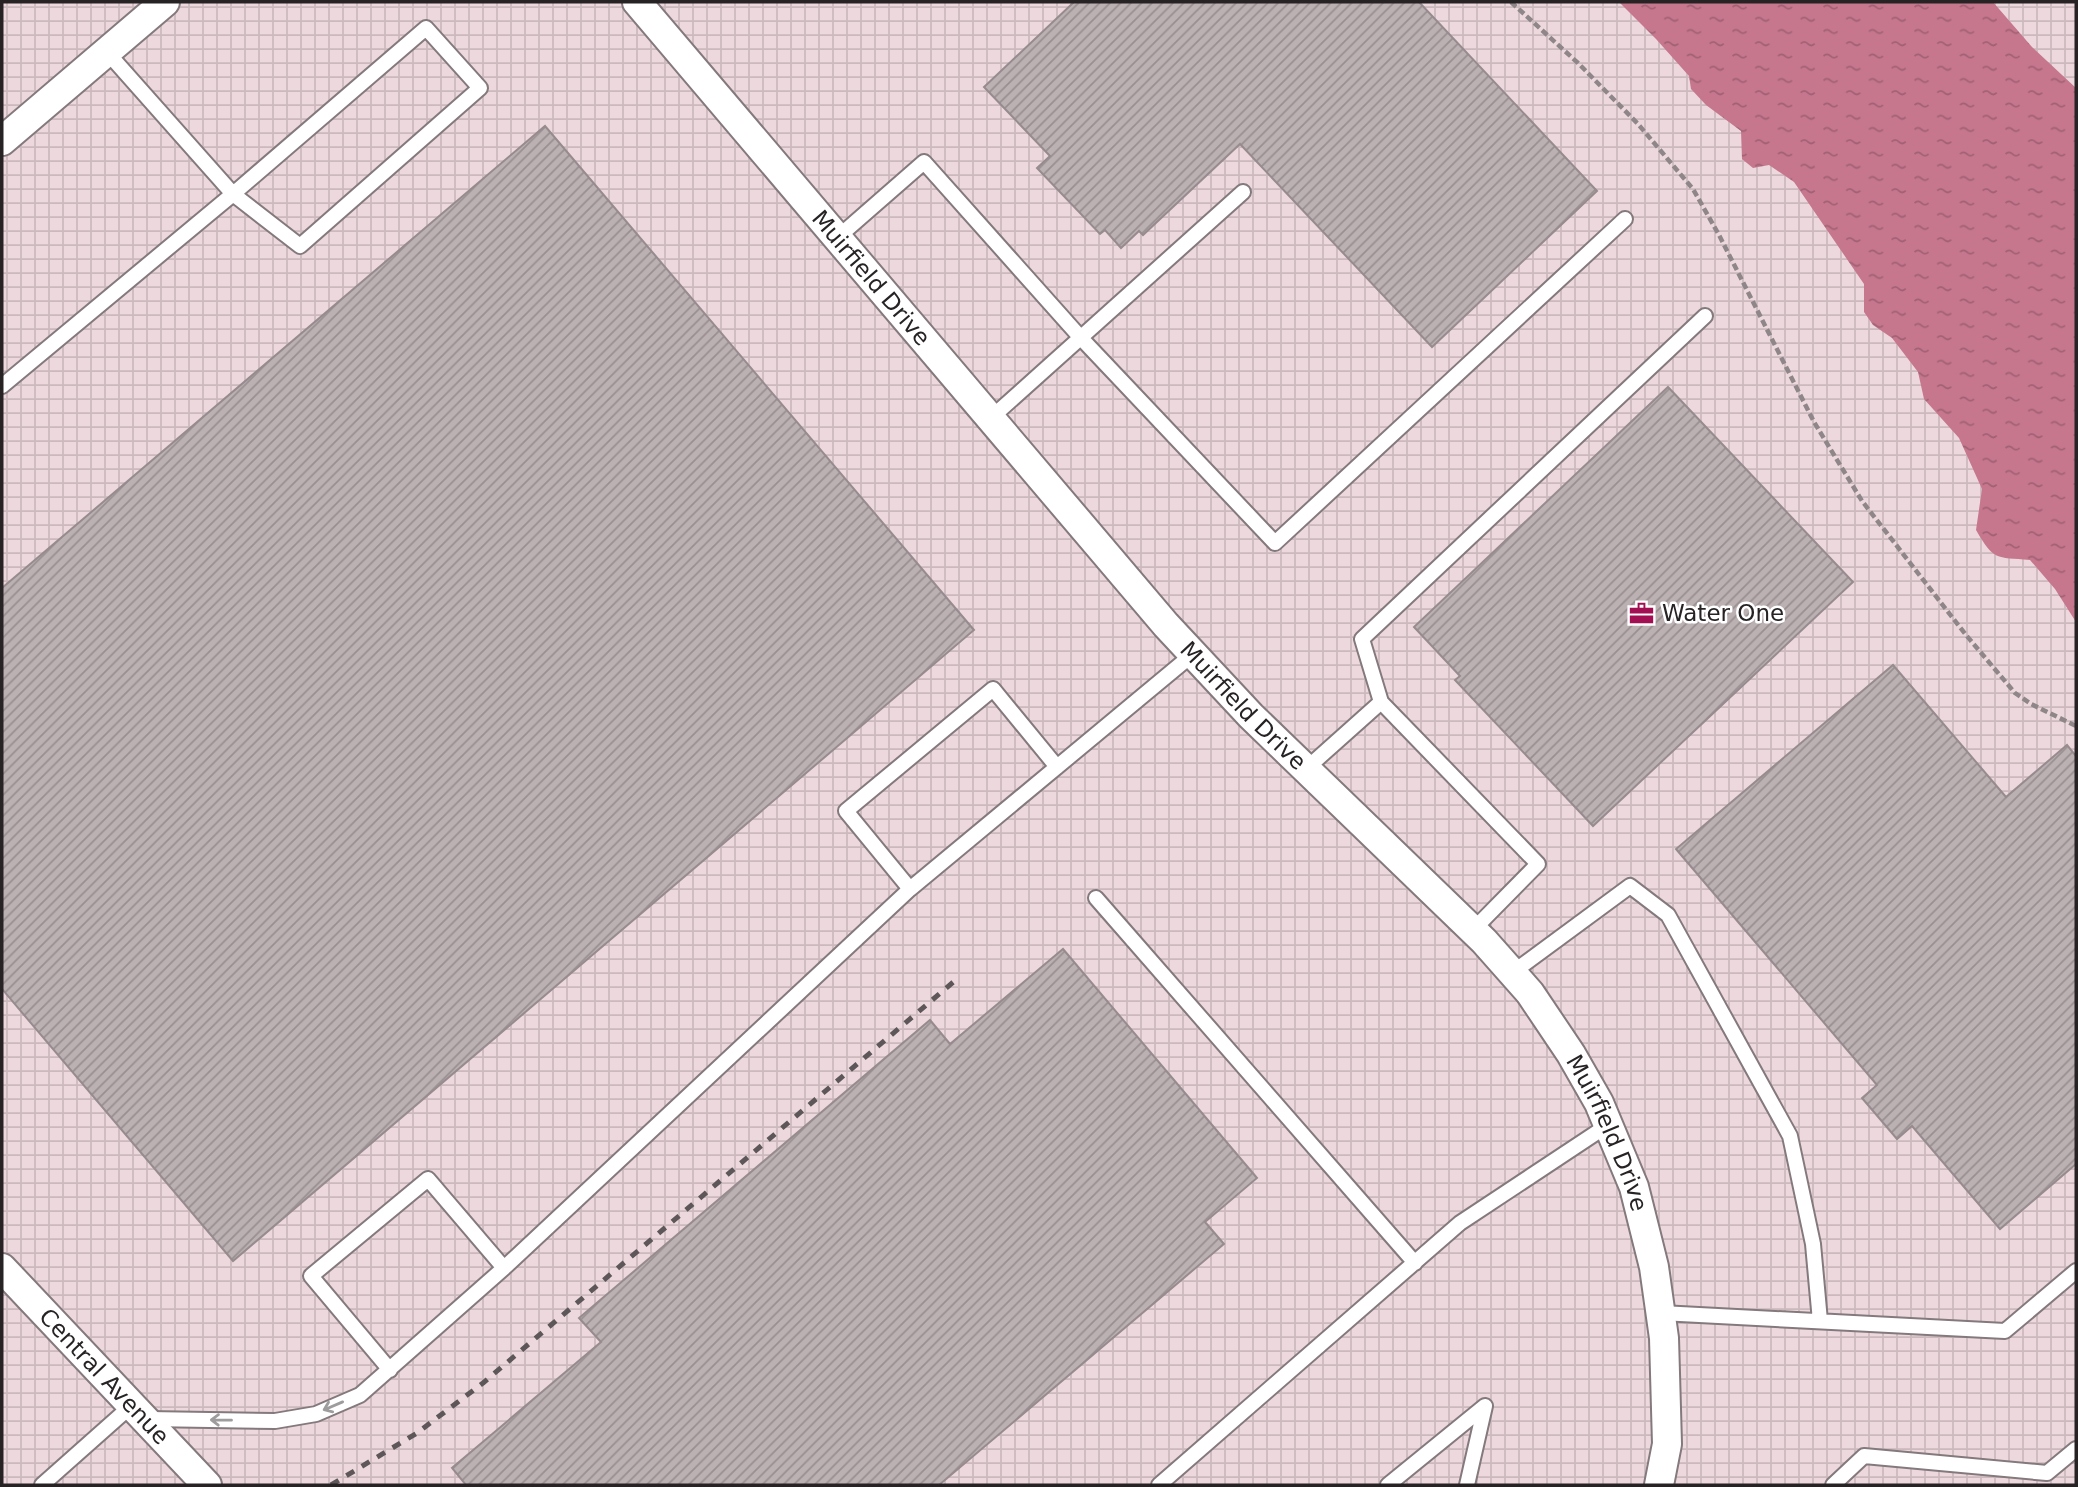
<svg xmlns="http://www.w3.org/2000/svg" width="2078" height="1487" viewBox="0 0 2078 1487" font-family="'DejaVu Sans',sans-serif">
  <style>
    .industrial { fill: url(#industrial-grid) }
    .water { fill: url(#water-ripples) }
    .building { fill: url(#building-hatch); stroke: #968b8e; stroke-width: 2 }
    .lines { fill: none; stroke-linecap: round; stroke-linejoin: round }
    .lane-casing { stroke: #84797c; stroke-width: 18 }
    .street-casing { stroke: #84797c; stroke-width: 32 }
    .path { stroke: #8e8688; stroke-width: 4.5; stroke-dasharray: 7 3.5; stroke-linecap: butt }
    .lane { stroke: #fff; stroke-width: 14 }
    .street { stroke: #fff; stroke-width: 28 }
    .rail { stroke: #5d5759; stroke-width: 5; stroke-dasharray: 9 9; stroke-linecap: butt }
    .oneway { stroke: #9e9c9c }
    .labels { text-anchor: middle; stroke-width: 5; stroke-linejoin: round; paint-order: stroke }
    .street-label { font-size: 23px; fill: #272324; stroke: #fff }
    .poi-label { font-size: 23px; fill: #272324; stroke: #fff; text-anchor: start }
  </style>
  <defs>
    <pattern id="industrial-grid" width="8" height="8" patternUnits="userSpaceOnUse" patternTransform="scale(1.75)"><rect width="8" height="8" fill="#edd8dd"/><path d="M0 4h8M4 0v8" fill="none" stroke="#cbb9be"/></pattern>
    <pattern id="water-ripples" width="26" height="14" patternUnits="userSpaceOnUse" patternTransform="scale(1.75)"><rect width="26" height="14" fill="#c6778e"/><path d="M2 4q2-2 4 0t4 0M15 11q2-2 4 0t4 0" fill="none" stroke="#a16174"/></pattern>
    <pattern id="building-hatch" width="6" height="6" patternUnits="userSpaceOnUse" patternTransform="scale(1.75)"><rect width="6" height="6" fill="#bbb0b2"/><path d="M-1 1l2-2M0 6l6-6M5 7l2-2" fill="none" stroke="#988f91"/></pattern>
  </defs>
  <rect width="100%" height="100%" fill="#f3e7ea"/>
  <path class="industrial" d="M 2,2 L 2076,2 L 2076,1485 L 2,1485 Z"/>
  <path class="water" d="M 1619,2 L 1993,2 L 2032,47 L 2076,88 L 2076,622 L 2055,589 L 2030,560 C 1995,557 1994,561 1976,530 L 1982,489 L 1959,438 L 1924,399 L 1918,372 L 1892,338 L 1873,325 L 1864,312 L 1864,284 L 1794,182 L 1769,165 L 1753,168 L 1742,159 L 1741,131 L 1706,105 L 1691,89 L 1689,76 L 1656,39 Z"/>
  <path class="building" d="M 1074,2 L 1419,2 L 1597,191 L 1432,347 L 1240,144 L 1143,235 L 1139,231 L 1121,248 L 1105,230 L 1100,234 L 1037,168 L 1050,156 L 984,87 Z
    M 545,126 L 974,630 L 233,1261 L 2,989 L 2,588 Z
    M 1668,387 L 1853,582 L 1593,826 L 1455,680 L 1460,676 L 1414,627 Z
    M 1893,665 L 2006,797 L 2067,745 L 2076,756 L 2076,1164 L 2000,1229 L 1912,1126 L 1897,1139 L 1862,1098 L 1877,1085 L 1676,849 Z
    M 1063,949 L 1257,1178 L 1205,1222 L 1224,1244 L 939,1485 L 466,1485 L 452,1468 L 601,1342 L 579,1318 L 930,1020 L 950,1044 Z"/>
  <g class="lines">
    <defs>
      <path id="lane" d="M 426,28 L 480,88 L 300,246 L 233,194 Z
        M 837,238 L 924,162 L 1081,338 L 1275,543 L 1625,219
        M 2,386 L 233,194 L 107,52
        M 991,418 L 1243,192
        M 1381,702 L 1362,639 L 1705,316
        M 1306,769 L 1381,702 L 1538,864 L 1473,930
        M 910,889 L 846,811 L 993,689 L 1057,767
        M 1096,898 L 1415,1263
        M 1512,973 L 1630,886 L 1668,915 L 1790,1136 L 1813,1244 L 1820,1321
        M 1661,1313 L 2005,1331 L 2076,1271
        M 390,1370 L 311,1276 L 428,1179 L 504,1268
        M 148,1419 L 275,1421 L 316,1414 L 360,1395 L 504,1268 L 910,889 L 1193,654
        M 42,1485 L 131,1406
        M 1159,1485 L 1460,1223 L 1608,1125
        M 1388,1485 L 1485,1406 L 1467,1485
        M 1833,1485 L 1864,1456 L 2047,1473 L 2076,1449"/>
      <g id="street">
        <path id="s1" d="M 637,2 L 1166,625 L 1251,716 L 1484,941 L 1530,993 L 1571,1054 L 1599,1103 L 1634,1187 L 1654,1267 L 1664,1338 L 1667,1444 L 1659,1485"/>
        <path d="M 2,141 L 165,2"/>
        <path id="s2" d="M 2,1268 L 207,1485"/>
      </g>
    </defs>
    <use href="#lane" class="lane-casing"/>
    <use href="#street" class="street-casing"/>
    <path class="path" d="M 1511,2 L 1578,63 L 1638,124 L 1693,189 L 1719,235 L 1814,422 L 1862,501 L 1966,635 L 2015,693 L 2031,704 L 2076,726"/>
    <use href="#lane" class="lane"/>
    <use href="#street" class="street"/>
    <path class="rail" d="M 331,1485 L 417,1433 L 483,1383 L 958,978"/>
  </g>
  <defs><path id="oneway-shaft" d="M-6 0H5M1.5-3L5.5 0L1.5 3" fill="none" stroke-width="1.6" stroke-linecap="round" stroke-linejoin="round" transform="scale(1.75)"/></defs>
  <g class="oneway">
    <use href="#oneway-shaft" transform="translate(333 1406) rotate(157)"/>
    <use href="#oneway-shaft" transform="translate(221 1420) rotate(-179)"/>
  </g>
  <defs>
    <symbol id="office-bare" viewBox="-9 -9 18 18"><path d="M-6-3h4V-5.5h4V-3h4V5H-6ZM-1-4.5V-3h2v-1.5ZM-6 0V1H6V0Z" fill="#a21053" stroke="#fff" stroke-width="2.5" paint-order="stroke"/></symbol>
  </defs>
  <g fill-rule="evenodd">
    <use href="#office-bare" x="1624" y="596" width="35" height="35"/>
  </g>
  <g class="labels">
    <g class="street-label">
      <text dy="8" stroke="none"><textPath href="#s1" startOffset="362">Muirfield Drive</textPath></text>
      <text dy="8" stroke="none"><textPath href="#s1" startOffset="929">Muirfield Drive</textPath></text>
      <text dy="8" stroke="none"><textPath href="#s1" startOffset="1496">Muirfield Drive</textPath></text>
      <text dy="8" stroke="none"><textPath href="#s2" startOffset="149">Central Avenue</textPath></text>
    </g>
    <g class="poi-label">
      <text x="1662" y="621">Water One</text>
    </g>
  </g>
  <rect width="2078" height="1487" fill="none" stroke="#272324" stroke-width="7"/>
</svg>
